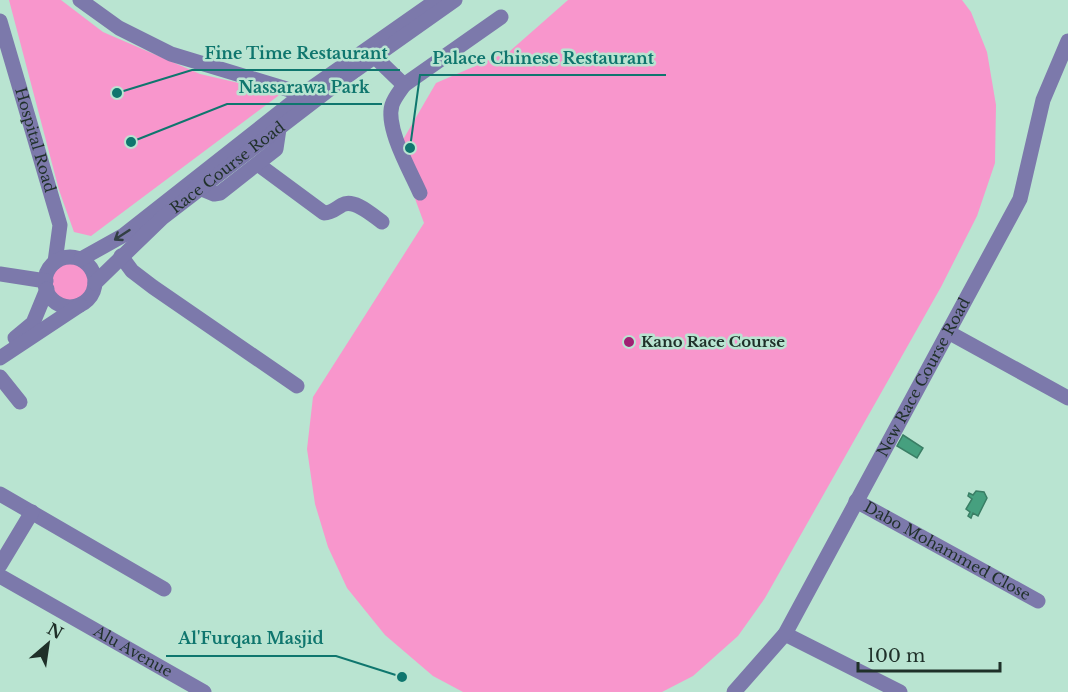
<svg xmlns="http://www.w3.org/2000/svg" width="1068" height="692" viewBox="0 0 1068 692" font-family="'Libre Baskerville',serif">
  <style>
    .green { fill: #f896cc }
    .water { fill: #46a07f; stroke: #3a7e65; stroke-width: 1.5 }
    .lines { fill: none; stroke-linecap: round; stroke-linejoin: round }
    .minor { stroke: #7c79ab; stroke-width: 15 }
    .oneway { stroke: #323f43 }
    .poi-dot { fill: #a02073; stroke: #b9e4d1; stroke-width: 2 }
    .labels { text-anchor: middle; stroke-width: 5; stroke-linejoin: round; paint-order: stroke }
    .street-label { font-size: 15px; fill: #1f3029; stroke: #b9e4d1 }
    .poi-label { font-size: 15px; font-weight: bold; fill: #1f3029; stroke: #b9e4d1; text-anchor: start }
    .leader { fill: none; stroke: #0f766e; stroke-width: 2 }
    .callout-dot { fill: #0f766e; stroke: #b9e4d1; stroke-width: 2 }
    .callout-label { font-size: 16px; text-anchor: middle; font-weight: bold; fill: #0f766e; stroke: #b9e4d1; stroke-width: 5; stroke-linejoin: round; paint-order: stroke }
  </style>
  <rect width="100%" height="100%" fill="#b9e4d1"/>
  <path class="green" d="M 9,0 L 61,0 L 103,32 L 200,74 L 282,93 L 91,236 L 74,232 L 59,190 Z
    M 568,0 L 962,0 L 971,12 L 987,52 L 996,105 L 995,163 L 977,216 L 941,287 L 765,598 L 738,636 L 693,676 L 662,692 L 463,692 L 433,676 L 385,635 L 347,588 L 328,547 L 315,504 L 307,449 L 313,397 L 424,223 L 397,150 L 436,83 L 510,51 Z
    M51 282a19 19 0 1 1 38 0a19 19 0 1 1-38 0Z"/>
  <path class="water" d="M 903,435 L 923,448 L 917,458 L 897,446 Z
    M 976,491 L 984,492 L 987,498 L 978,516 L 973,513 L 971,518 L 968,516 L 970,512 L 966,509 L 972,499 L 968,496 L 969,493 L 973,495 Z"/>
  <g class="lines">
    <g class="minor">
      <path d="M 80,0 L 119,28 L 171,54 L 303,94"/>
      <path id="s1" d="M 0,21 L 60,225 L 55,262"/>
      <path d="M 374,56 L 404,85 L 501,17"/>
      <path d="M 404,85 C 400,91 394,98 392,105 C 385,128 411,172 420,193"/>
      <path d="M 259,165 L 324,213 C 332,213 335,209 342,205 C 354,198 372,215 382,222"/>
      <path d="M 202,189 L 214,194 L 220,193 L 276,149 L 279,129"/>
      <path d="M 121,256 L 132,271 L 153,287 L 297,386"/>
      <circle cx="70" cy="282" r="25"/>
      <path d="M 81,259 L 124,235 L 303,94 L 437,0"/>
      <path d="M 0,274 L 46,281"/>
      <path id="s2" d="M 95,283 L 162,218 L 339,82 L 455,0"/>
      <path d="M 948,332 L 1068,398"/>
      <path d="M 15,338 L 33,323 L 47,289"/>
      <path d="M 0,358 L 80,305"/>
      <path d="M 0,377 L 20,402"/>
      <path d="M 0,494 L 164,589"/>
      <path id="s3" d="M 856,501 L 1038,601"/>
      <path d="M 0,565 L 32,512"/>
      <path id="s4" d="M 0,576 L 204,692"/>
      <path d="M 785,634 L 900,692"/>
      <path id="s5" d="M 734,692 L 785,634 L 1020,199 L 1043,100 L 1068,41"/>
    </g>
  </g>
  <defs><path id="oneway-shaft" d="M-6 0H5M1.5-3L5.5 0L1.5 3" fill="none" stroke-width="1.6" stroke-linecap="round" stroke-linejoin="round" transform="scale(1.5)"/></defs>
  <use class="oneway" href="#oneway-shaft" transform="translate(122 235) rotate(147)"/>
  <circle class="poi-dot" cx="629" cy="342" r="6"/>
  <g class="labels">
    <g class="street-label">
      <text dy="5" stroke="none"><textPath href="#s1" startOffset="124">Hospital Road</textPath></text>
      <text dy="5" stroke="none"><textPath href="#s2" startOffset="176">Race Course Road</textPath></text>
      <text dy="5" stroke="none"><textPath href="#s5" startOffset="369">New Race Course Road</textPath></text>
      <text dy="5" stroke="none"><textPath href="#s3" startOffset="104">Dabo Mohammed Close</textPath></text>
      <text dy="5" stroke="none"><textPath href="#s4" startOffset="153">Alu Avenue</textPath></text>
    </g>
    <g class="poi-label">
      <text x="641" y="347">Kano Race Course</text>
    </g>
  </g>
  <path class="leader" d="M117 93L192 70H400M410 148L420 75H666M131 142L227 104H382M402 677L336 656H166"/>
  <g class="callout-dot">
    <circle cx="117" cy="93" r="6"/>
    <circle cx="410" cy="148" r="6"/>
    <circle cx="131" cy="142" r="6"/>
    <circle cx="402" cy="677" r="6"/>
  </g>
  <g class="callout-label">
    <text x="296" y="59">Fine Time Restaurant</text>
    <text x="543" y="64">Palace Chinese Restaurant</text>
    <text x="304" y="93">Nassarawa Park</text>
    <text x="251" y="644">Al'Furqan Masjid</text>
  </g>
  <g transform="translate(48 644) rotate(29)" stroke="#b9e4d1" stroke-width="4.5" paint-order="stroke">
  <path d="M0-4.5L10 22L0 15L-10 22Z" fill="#1f3029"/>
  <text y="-9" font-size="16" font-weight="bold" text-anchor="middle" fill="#1f3029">N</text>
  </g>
  <path d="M858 662v9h142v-9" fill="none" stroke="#1f3029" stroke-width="3"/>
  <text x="867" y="662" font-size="18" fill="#1f3029" stroke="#b9e4d1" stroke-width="4.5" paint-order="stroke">100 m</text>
</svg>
